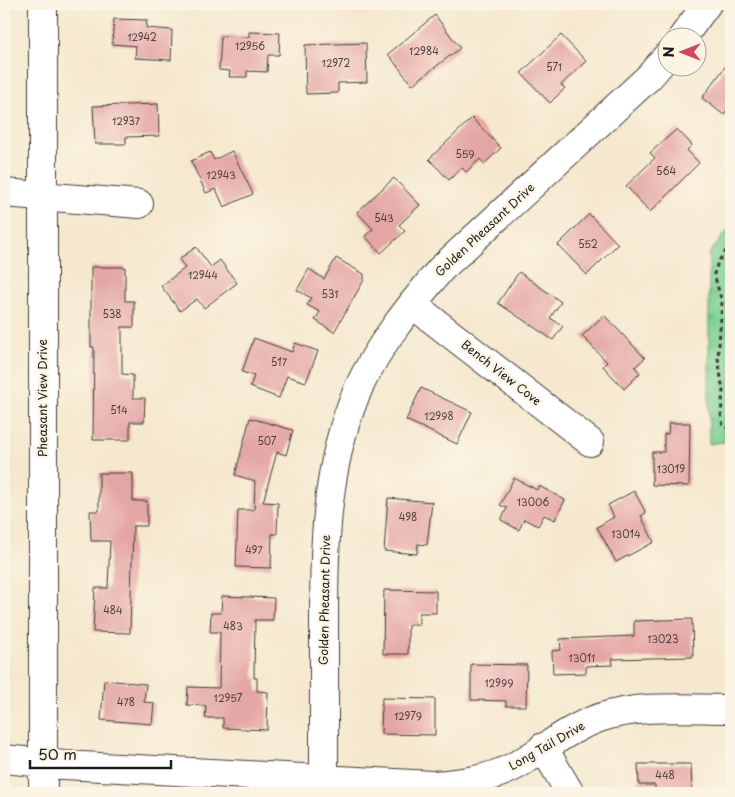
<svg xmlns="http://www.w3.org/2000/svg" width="735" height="797" viewBox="0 0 735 797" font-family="'Playpen Sans',sans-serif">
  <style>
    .park { fill: url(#park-tufts); stroke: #4c7658 }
    .building { fill: #e4a6a4 }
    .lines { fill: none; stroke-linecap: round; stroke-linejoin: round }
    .minor-casing { stroke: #3d3b37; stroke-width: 30 }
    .path { stroke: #3d3b37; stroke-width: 3; stroke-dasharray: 4 4; stroke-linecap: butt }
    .minor { stroke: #fff; stroke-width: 28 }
    .labels { text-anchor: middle; stroke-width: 5; stroke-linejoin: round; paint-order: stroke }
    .number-label { font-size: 10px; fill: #4e3e3e }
    .street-label { font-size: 12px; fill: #1c1c1c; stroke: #fcf5e5 }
  </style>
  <defs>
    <pattern id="park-tufts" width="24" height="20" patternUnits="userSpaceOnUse" patternTransform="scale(1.25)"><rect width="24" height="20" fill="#7cd093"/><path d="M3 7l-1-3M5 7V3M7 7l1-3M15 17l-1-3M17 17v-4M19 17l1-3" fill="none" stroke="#6bb27e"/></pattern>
  </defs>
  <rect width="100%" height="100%" fill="#fcf5e5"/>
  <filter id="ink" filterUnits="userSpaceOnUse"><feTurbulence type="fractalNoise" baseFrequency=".02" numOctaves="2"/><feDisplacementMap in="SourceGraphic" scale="10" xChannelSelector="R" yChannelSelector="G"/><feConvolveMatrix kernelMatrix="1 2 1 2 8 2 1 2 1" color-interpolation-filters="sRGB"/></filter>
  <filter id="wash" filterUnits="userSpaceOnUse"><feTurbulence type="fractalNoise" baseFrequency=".0096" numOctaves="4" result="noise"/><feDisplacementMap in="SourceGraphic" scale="20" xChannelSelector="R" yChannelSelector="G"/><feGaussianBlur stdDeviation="1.12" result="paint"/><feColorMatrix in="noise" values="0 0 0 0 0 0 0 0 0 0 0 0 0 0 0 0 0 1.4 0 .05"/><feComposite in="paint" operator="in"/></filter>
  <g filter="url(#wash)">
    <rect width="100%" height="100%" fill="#f5e8ce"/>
    <path class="park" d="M 731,226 L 731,441 L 709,444 L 709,254 Z"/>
    <g id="blocks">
      <path class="building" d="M 435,15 L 460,48 L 412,85 L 388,54 Z
        M 114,19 L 147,20 L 146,28 L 172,30 L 171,60 L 135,58 L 136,46 L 112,44 Z
        M 249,32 L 280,33 L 279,55 L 268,55 L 267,72 L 247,71 L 247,77 L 229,77 L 230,71 L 219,70 L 221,36 L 249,37 Z
        M 561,35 L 586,61 L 561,85 L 565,88 L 550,103 L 521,73 Z
        M 366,43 L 367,82 L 338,83 L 338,93 L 306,94 L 305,45 Z
        M 731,59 L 731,105 L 724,115 L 702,98 Z
        M 158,104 L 159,136 L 126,137 L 126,144 L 95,144 L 93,106 Z
        M 472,118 L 501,148 L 484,164 L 480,159 L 466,172 L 462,168 L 449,180 L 429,159 Z
        M 677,129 L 692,145 L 687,150 L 699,163 L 650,212 L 626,186 L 655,158 L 650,153 Z
        M 232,151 L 253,194 L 224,207 L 216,189 L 206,193 L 191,161 L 210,152 L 214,160 Z
        M 394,178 L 420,205 L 399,225 L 405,231 L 381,253 L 365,236 L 373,229 L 357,212 Z
        M 589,214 L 618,244 L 587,275 L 558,245 Z
        M 196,247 L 211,267 L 220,260 L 237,283 L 204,308 L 197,299 L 180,311 L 161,286 L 185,268 L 179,259 Z
        M 336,258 L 364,274 L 364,280 L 334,332 L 315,320 L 320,312 L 307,305 L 311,298 L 297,290 L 309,269 L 324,279 Z
        M 91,267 L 125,267 L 125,301 L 134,301 L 134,327 L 122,327 L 122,374 L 133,375 L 133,398 L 145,398 L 144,422 L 130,422 L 130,440 L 93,440 L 94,347 L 91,347 Z
        M 519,272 L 561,302 L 550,318 L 563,326 L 553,340 L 498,303 Z
        M 604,315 L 645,358 L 635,367 L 640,373 L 624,389 L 603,366 L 607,362 L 582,336 Z
        M 254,338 L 292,352 L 295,343 L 318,351 L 306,382 L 287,376 L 279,398 L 250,387 L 254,376 L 242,372 Z
        M 421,388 L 472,412 L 457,444 L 406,420 Z
        M 250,418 L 293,430 L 286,455 L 277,452 L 263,502 L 278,503 L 277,534 L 272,534 L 271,568 L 236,567 L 238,510 L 254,510 L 255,481 L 235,475 Z
        M 669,423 L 690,423 L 689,486 L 652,485 L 652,452 L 664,452 L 664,434 L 668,434 Z
        M 99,473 L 133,473 L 133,501 L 147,501 L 147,526 L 133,526 L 130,633 L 93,632 L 95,588 L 108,588 L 110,541 L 91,541 L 90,511 L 99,511 Z
        M 514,478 L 537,490 L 539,486 L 565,500 L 555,520 L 544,515 L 538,526 L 524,519 L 519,530 L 501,520 L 507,508 L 500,505 Z
        M 634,491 L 646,513 L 641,516 L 654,542 L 616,562 L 597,527 L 614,517 L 608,505 Z
        M 388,498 L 432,502 L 427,545 L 418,544 L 417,554 L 384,551 Z
        M 384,590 L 436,591 L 436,613 L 419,613 L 419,625 L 408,625 L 408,654 L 383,654 Z
        M 222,596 L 274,598 L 273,620 L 255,620 L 254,678 L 257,678 L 257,691 L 268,692 L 267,730 L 223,728 L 223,718 L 205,718 L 206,706 L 187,705 L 188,687 L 219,688 L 220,632 L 210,632 L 211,613 L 221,613 Z
        M 692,619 L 693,657 L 612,659 L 613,665 L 586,666 L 586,673 L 553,674 L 552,651 L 561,650 L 560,639 L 634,636 L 634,621 Z
        M 471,664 L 527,665 L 526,706 L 506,706 L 506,701 L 471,700 Z
        M 104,680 L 146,684 L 144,702 L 154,703 L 152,724 L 101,720 Z
        M 382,698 L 435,699 L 435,735 L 381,734 Z
        M 638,764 L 691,764 L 692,793 L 655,793 L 655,785 L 639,785 Z"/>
    </g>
  </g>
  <g filter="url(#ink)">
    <use href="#blocks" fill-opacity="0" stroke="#3d3b37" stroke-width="1"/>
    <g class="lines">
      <defs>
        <path id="minor" d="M 682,38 L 707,4
          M 4,193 L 139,204
          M 412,304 L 590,442
          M 543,747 L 570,793
          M 4,759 L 64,765 L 432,785 C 460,783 488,780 513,767 C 543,751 565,730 599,718 C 640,704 688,709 731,709
          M 43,793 L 43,4
          M 324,793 C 324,740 324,687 324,634 C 324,551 324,465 359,387 C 379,344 410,306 441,269 L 649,77 L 668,55"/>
      </defs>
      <use href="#minor" class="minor-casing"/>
      <path class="path" d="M 731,244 L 718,262 L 714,274 L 722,302 L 718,358 L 723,391 L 721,414 L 723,426 L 731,430"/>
      <use href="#minor" class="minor"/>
    </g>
  </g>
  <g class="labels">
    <g class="number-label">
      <text x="142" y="41">12942</text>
      <text x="250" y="50">12956</text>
      <text x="424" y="55">12984</text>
      <text x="336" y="67">12972</text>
      <text x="554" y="71">571</text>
      <text x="126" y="125">12937</text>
      <text x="465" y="158">559</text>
      <text x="666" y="175">564</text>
      <text x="221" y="179">12943</text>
      <text x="384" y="222">543</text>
      <text x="588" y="248">552</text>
      <text x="203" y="279">12944</text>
      <text x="330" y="298">531</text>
      <text x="112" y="318">538</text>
      <text x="279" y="366">517</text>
      <text x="119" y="414">514</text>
      <text x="439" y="420">12998</text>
      <text x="267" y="445">507</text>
      <text x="671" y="473">13019</text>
      <text x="533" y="506">13006</text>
      <text x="408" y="521">498</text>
      <text x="626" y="538">13014</text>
      <text x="254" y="554">497</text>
      <text x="113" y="614">484</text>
      <text x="233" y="630">483</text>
      <text x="663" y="643">13023</text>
      <text x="582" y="662">13011</text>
      <text x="499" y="687">12999</text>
      <text x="228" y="702">12957</text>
      <text x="126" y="706">478</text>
      <text x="408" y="720">12979</text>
      <text x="665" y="779">448</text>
    </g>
    <g class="street-label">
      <text transform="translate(485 230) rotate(-43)" y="4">Golden Pheasant Drive</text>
      <text transform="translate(501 373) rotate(38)" y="4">Bench View Cove</text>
      <text transform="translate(43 398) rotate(-90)" y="4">Pheasant View Drive</text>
      <text transform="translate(325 600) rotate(-89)" y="4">Golden Pheasant Drive</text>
      <text transform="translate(547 746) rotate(-30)" y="4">Long Tail Drive</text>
    </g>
  </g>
  <rect width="735" height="797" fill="none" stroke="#fcf5e5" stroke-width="20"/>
  <g transform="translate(682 52) rotate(270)"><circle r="24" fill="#fcf5e5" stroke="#a29e95"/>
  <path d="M0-4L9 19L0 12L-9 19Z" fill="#d1495b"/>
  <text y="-8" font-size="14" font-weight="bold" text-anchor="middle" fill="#1c1c1c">N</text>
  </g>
  <path d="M30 760v8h141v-8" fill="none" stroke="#1c1c1c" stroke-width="2.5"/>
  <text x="38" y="760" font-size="15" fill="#1c1c1c" stroke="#fcf5e5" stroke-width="4" paint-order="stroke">50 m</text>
</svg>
